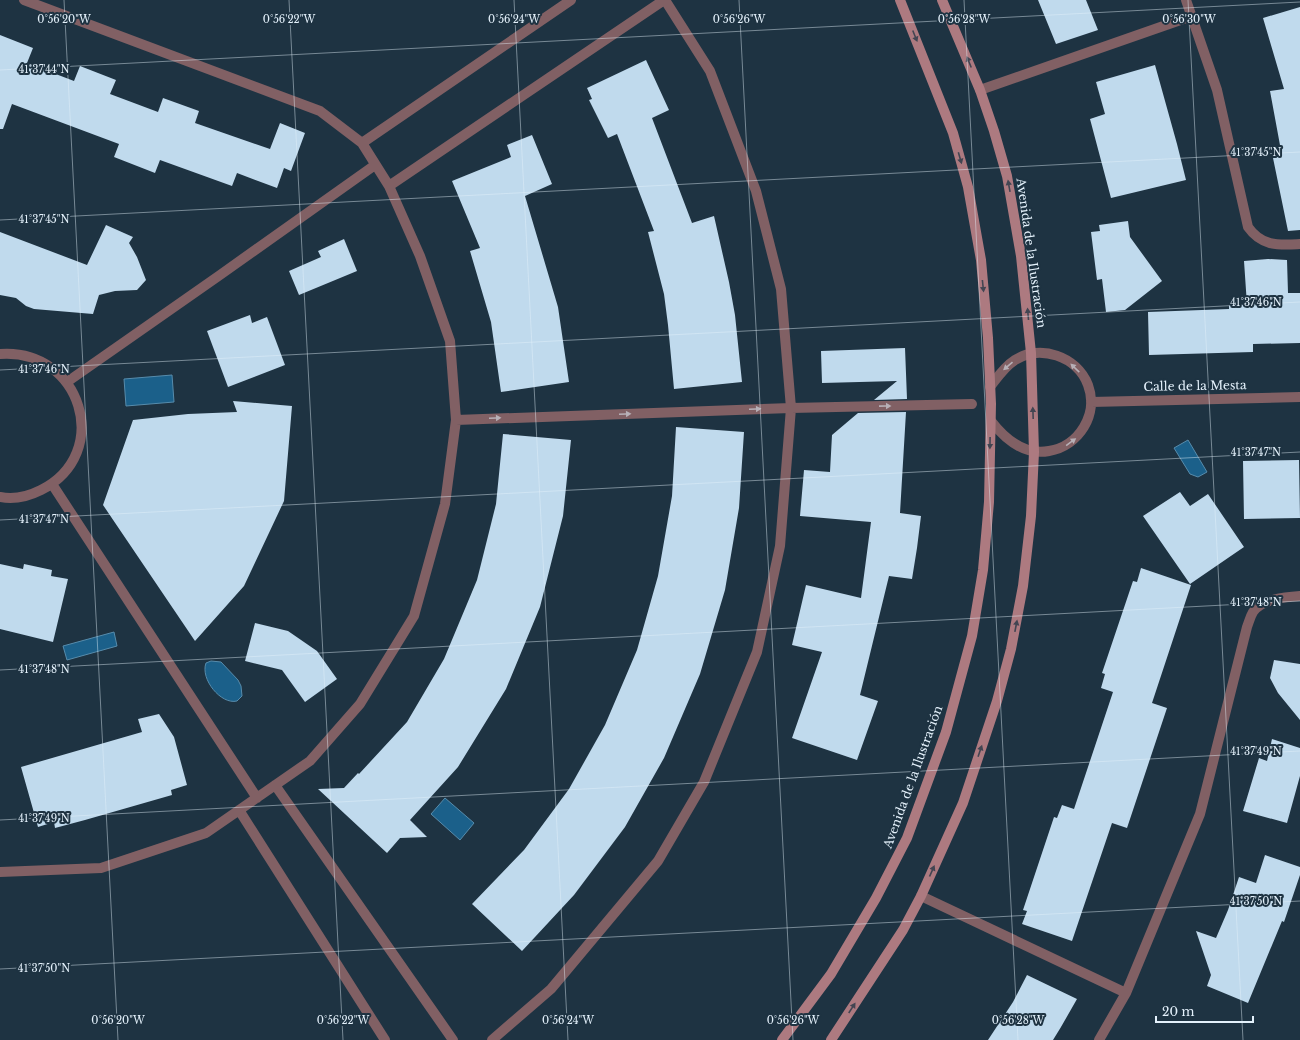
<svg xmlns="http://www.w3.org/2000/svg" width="1300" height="1040" viewBox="0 0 1300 1040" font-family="'Libre Baskerville',serif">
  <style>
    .water { fill: #1b608a; stroke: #578cac }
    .building { fill: #c0daed }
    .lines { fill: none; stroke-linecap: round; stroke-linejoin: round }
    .street { stroke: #816064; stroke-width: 10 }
    .secondary { stroke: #ad7a80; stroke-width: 10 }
    .oneway { fill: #424552 }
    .oneway2 { fill: #b7b0b7 }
    .ticks { fill: none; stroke: #e4f1fb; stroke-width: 1; stroke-opacity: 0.45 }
    .labels { text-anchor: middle; stroke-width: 4; stroke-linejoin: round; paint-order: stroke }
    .street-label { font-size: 12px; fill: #e4f1fb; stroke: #1e3342 }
    .ticks-label { font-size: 10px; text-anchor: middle; fill: #e4f1fb; stroke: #1e3342; stroke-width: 4; stroke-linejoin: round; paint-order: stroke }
  </style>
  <rect width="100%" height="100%" fill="#1e3342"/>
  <path class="water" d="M 172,375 L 174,402 L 126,406 L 124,379 Z
    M 1188,440 L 1207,472 L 1198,477 L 1190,474 L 1174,448 Z
    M 114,632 L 117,646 L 67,660 L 63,646 Z
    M 211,661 L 221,662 L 238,680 L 241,686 L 242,696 L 237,701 C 221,705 200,679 206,663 Z
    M 445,798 L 474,823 L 460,840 L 431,814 Z"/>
  <path class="building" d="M 1038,0 L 1086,0 L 1098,30 L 1056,44 Z
    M 1300,7 L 1300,230 L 1288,231 L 1273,158 L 1282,156 L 1270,91 L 1284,89 L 1263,18 Z
    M 0,35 L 33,48 L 27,63 L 74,81 L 80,66 L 116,80 L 110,94 L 158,112 L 163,98 L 199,111 L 195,123 L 270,149 L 280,123 L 305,133 L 291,171 L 284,168 L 277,188 L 237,173 L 232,186 L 160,160 L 155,173 L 114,157 L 119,144 L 12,104 L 3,129 L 0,129 Z
    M 646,60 L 669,110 L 652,118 L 692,223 L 714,216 L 729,282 L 735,315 L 742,382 L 674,389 L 668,325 L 664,294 L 648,232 L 654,231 L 617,134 L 608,138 L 589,100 L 592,99 L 587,88 Z
    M 1155,65 L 1177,144 L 1186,180 L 1111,198 L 1090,119 L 1105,114 L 1096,82 Z
    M 532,135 L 552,184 L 525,196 L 558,307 L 569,382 L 501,392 L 491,322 L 470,251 L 480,248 L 452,181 L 511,157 L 507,145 Z
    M 1128,221 L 1130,237 L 1162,281 L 1125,310 L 1106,312 L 1102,279 L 1097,280 L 1091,232 L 1100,231 L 1099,225 Z
    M 106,225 L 133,237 L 129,243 L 137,257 L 146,280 L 137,290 L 115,291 L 99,295 L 93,314 L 34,309 L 26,306 L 16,298 L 0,295 L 0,232 L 87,265 Z
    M 344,239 L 357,271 L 299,295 L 289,271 L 321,257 L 318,251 Z
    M 1268,259 L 1287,260 L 1288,293 L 1300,293 L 1300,343 L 1253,344 L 1253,352 L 1149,355 L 1148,312 L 1229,309 L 1229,305 L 1247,305 L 1244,261 Z
    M 250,315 L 252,323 L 267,317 L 285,365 L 228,387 L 207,331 Z
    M 905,348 L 907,399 L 874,400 L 897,381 L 822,383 L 821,351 Z
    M 233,401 L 292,406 L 284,501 L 244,586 L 195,641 L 103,505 L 133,420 L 188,414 L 237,412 Z
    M 906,412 L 900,513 L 921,516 L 917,548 L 912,579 L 889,576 L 860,695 L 878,701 L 857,760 L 792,738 L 822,652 L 792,645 L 806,585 L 861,598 L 871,522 L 800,516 L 804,470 L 830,472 L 832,435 L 858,413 Z
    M 676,427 L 744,432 L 739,508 L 725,590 L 700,674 L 664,758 L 625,827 L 574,895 L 522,951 L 472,904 L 524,850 L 569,789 L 605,725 L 637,650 L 658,576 L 672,496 Z
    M 503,434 L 571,440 L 563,516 L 540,607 L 506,689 L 458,767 L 410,820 L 427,837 L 400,838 L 387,853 L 318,789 L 344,788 L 358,773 L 359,774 L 407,722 L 444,659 L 477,580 L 496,504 Z
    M 1299,460 L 1300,518 L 1244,519 L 1243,461 Z
    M 1180,492 L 1190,506 L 1208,494 L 1244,547 L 1190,584 L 1143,516 Z
    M 0,564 L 23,569 L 24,564 L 52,570 L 51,576 L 68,579 L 53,642 L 0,629 Z
    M 1141,568 L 1191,585 L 1152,703 L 1167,708 L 1127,828 L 1112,823 L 1072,941 L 1022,924 L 1027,911 L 1023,910 L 1054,817 L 1057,818 L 1062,805 L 1074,809 L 1113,692 L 1101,688 L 1105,674 L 1102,673 L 1133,581 L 1137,582 Z
    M 255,623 L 288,631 L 317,651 L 337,679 L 305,702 L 282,670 L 245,661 Z
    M 1274,660 L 1300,664 L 1300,720 L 1278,693 L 1270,678 Z
    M 159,714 L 174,737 L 187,785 L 171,790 L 172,795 L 85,820 L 55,828 L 54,822 L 38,827 L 21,767 L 142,732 L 138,719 Z
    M 1272,739 L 1300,748 L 1300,776 L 1287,823 L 1243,811 L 1259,758 L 1267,761 Z
    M 1265,855 L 1300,867 L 1300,875 L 1284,922 L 1282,921 L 1248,1003 L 1207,986 L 1211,975 L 1196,931 L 1216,938 L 1228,910 L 1239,877 L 1256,883 Z
    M 1027,975 L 1077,999 L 1061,1027 L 1053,1040 L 988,1040 L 1013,1002 Z"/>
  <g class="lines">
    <path class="street" d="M 1186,0 L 1217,90 L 1248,227 C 1262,247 1279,245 1300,244
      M 980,90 L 1192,16
      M 362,143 L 571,0
      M 389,186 L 664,0
      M 0,354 C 81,348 114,453 41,490 C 29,496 14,500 0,497
      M 67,382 L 220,275 L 375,165
      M 990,387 C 997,378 1004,367 1015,360 C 1040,344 1077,356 1088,385 C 1099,414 1079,446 1049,451 C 1024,456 1005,439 991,421
      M 1091,402 L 1300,397
      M 456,420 L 791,408 L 972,404
      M 52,484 L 257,798
      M 275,785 L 453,1040
      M 239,810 L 385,1040
      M 0,872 L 101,868 L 206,833 L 310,761 L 360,704 L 414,616 L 445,504 L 456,420 L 450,341 L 420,256 L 389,186 L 362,143 L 320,111 L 24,0
      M 921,896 L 1126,993
      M 492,1040 L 551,989 L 658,861 L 704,782 L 757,652 L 780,546 L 791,408 L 781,289 L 756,191 L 710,71 L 665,0
      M 1099,1040 L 1126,993 L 1200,814 L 1247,627 C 1249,622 1250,617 1253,612 C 1262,599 1285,597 1300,596"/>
    <path class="secondary" d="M 782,1040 L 831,974 L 876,898 L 907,838 L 946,732 L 972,636 L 983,570 L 989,502 L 991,404 L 988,338 L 981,260 L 968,187 L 953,133 L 900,0
      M 831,1040 L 903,930 L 921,896 L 963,803 L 997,701 L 1011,649 L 1023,586 L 1031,516 L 1034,452 L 1031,353 L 1021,256 L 1007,176 L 994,131 L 980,90 L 942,0"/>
  </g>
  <defs><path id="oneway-solid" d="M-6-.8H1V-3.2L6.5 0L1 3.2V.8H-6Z"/></defs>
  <g class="oneway">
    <use href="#oneway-solid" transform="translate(915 36) rotate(68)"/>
    <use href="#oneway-solid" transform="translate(969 62) rotate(-112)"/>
    <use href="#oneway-solid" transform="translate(960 158) rotate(74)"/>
    <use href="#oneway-solid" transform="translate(1009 186) rotate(-100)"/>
    <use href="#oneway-solid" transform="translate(983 286) rotate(84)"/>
    <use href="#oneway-solid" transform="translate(1028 314) rotate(-95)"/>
    <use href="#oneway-solid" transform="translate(1033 413) rotate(-92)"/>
    <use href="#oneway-solid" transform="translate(990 443) rotate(91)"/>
    <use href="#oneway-solid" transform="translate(1016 626) rotate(-79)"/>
    <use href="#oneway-solid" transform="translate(980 751) rotate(-71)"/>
    <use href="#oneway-solid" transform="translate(932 871) rotate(-66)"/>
    <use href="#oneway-solid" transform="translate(852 1008) rotate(-57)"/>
  </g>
  <g class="oneway2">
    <use href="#oneway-solid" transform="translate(1008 366) rotate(139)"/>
    <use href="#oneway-solid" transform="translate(1075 368) rotate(-136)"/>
    <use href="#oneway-solid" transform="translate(885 406) rotate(-1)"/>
    <use href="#oneway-solid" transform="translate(755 409) rotate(-2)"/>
    <use href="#oneway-solid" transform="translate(625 414) rotate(-2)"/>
    <use href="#oneway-solid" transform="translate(495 418) rotate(-2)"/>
    <use href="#oneway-solid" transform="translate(1071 442) rotate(-36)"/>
  </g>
  <path class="ticks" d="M 64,0 L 118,1040M 289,0 L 343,1040M 514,0 L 568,1040M 739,0 L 793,1040M 964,0 L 1018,1040M 1188,0 L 1243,1040M 0,70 L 1300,2M 0,220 L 1300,152M 0,370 L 1300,302M 0,520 L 1300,452M 0,670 L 1300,601M 0,820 L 1300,751M 0,969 L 1300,901"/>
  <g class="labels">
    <g class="street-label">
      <text transform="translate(1031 253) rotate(82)" y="4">Avenida de la Ilustración</text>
      <text transform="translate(1195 386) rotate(-1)" y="4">Calle de la Mesta</text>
      <text transform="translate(913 777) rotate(-70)" y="4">Avenida de la Ilustración</text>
    </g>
  </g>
  <g class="ticks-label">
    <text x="64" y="23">0°56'20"W</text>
    <text x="289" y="23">0°56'22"W</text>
    <text x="514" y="23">0°56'24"W</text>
    <text x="739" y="23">0°56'26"W</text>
    <text x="964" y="23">0°56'28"W</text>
    <text x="1189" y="23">0°56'30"W</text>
    <text x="44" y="73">41°37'44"N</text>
    <text x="1256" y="156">41°37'45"N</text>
    <text x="44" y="223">41°37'45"N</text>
    <text x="1256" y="306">41°37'46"N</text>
    <text x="44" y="373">41°37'46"N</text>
    <text x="1256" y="456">41°37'47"N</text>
    <text x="44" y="523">41°37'47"N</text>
    <text x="1256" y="606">41°37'48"N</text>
    <text x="44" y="673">41°37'48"N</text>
    <text x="1256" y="755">41°37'49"N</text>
    <text x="44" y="822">41°37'49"N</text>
    <text x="1256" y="905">41°37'50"N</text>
    <text x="44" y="972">41°37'50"N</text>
    <text x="118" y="1024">0°56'20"W</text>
    <text x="343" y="1024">0°56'22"W</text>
    <text x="568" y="1024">0°56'24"W</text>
    <text x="793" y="1024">0°56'26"W</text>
    <text x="1018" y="1024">0°56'28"W</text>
  </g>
  <path d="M1156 1016v6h97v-6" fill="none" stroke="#e4f1fb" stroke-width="2"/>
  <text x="1162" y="1016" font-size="12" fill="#e4f1fb" stroke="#1e3342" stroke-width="3" paint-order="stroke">20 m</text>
</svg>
